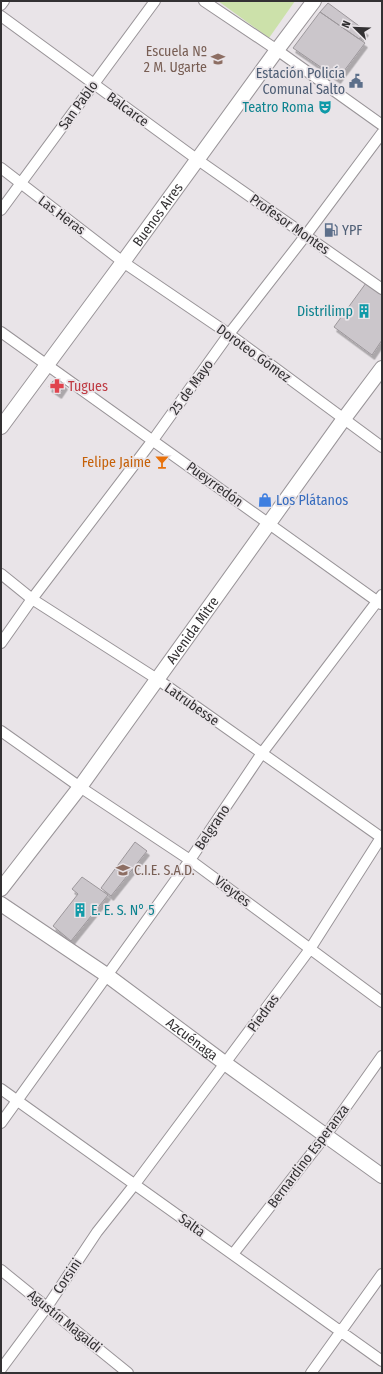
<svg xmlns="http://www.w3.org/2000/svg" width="383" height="1374" viewBox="0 0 383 1374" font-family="'Fira Sans Condensed',sans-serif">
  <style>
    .green { fill: #cce1aa }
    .building { fill: #cbc6cb; stroke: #9c979b; filter: url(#shadow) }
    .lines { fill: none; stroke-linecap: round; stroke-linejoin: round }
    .street-casing { stroke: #999498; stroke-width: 12 }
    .secondary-casing { stroke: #999498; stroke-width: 16 }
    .street { stroke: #fff; stroke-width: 10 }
    .secondary { stroke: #fff; stroke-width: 14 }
    .labels { text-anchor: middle; stroke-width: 3.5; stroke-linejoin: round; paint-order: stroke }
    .education-label { font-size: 14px; fill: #785e54; stroke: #e9e4e8; text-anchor: end }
    .service-label { font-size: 14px; fill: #4e5e75; stroke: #e9e4e8; text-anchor: end }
    .street-label { font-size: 14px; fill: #333133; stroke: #e9e4e8 }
    .culture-label { font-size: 14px; fill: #0d838f; stroke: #e9e4e8; text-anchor: end }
    .health-label { font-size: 14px; fill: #be3a42; stroke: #e9e4e8; text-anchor: start }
    .food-label { font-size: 14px; fill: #c56008; stroke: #e9e4e8; text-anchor: end }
    .shop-label { font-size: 14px; fill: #366cbe; stroke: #e9e4e8; text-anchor: start }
  </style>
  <defs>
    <filter id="shadow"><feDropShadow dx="2.5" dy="4.5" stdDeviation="0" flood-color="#0004"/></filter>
  </defs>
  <rect width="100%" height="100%" fill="#e9e4e8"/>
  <path class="green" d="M 218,1 L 295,1 L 269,38 Z"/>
  <path class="building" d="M 328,3 L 366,31 L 359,39 L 320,12 Z
    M 320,12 L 365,43 L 338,79 L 293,48 Z
    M 366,283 L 382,295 L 382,340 L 372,355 L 334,327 Z
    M 59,380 L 65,385 L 59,394 L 49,387 L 53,381 Z
    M 135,842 L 147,851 L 111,896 L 101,888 Z
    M 82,877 L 108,895 L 71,941 L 53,926 L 78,894 L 72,889 Z"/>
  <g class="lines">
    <defs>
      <path id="street" d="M 204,1 L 277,50 L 382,125
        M 1,5 L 4,1
        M 1,16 L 198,160 L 382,289
        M 1,168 L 123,262 L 229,334 L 382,447
        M 1,210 L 155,1
        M 1,332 L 381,604
        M 1,574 L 32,599 L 157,679 L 382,838
        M 1,643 L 32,599 L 153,440 L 229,334 L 306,235 L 382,133
        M 1,731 L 80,787 L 190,860 L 382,1002
        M 1,1089 L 382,1361
        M 1,1123 L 190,860 L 262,753 L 382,595
        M 233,1254 L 326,1135 L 382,1056
        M 1,1270 L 128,1373
        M 1,1369 L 47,1307 L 97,1232 L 135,1184 L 310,949 L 382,836
        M 311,1373 L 382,1274"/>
      <g id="secondary">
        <path id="s1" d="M 1,427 L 123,262 L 277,50 L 314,1"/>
        <path id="s2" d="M 1,889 L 80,787 L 343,420 L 382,368"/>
        <path id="s3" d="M 1,904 L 108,976 L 226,1064 L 382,1176"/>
      </g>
    </defs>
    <use href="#street" class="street-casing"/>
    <use href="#secondary" class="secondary-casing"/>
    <use href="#street" class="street"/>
    <use href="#secondary" class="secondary"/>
  </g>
  <defs>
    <symbol id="school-bare" viewBox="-9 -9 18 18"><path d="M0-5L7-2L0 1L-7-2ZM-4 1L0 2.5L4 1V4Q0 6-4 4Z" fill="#8d6e63" stroke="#e9e4e8" stroke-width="2.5" paint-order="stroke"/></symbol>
    <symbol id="civic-bare" viewBox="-9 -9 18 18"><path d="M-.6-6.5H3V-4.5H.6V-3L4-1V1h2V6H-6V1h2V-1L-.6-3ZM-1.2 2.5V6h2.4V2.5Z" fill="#5c6f8a" stroke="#e9e4e8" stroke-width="2.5" paint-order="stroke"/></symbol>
    <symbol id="theatre-bare" viewBox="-9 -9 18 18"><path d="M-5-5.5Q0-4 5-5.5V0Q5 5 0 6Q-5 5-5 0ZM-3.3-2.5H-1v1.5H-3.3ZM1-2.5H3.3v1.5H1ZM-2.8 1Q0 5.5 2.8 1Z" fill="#0f9aa8" stroke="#e9e4e8" stroke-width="2.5" paint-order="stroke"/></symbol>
    <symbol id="fuel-bare" viewBox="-9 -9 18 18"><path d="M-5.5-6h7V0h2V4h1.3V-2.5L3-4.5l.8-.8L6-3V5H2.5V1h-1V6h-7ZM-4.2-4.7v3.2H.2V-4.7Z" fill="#5c6f8a" stroke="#e9e4e8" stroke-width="2.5" paint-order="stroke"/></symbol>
    <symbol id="building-bare" viewBox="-9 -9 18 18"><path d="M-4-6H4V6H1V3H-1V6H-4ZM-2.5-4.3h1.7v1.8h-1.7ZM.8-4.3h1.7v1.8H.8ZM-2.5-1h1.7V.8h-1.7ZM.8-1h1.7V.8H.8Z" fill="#0f9aa8" stroke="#e9e4e8" stroke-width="2.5" paint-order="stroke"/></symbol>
    <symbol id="pharmacy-bare" viewBox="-9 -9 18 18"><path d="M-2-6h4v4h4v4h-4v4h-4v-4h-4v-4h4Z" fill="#e0444e" stroke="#e9e4e8" stroke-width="2.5" paint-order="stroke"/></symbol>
    <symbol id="bar-bare" viewBox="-9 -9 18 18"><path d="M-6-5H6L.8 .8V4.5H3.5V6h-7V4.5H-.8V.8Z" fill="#e8710a" stroke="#e9e4e8" stroke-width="2.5" paint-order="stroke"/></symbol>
    <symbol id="shop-bare" viewBox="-9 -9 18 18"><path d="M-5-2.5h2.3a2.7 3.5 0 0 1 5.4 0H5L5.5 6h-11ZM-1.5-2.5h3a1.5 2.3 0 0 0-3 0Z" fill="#3f7fe0" stroke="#e9e4e8" stroke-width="2.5" paint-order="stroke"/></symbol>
  </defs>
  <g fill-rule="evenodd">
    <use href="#school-bare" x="208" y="49" width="20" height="20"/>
    <use href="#civic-bare" x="346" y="71" width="20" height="20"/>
    <use href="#theatre-bare" x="315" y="97" width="20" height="20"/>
    <use href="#fuel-bare" x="321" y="220" width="20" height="20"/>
    <use href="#building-bare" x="354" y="301" width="20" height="20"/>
    <use href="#pharmacy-bare" x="47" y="376" width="20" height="20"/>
    <use href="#bar-bare" x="152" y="452" width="20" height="20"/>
    <use href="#shop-bare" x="255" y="490" width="20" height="20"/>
    <use href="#school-bare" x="113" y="860" width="20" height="20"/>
    <use href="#building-bare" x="70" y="900" width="20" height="20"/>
  </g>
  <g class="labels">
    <g class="education-label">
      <text x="207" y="56">Escuela Nº<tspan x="207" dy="16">2 M. Ugarte</tspan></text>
      <text x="134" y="875" text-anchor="start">C.I.E. S.A.D.</text>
    </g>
    <g class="service-label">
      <text x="345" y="78">Estación Policía<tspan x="345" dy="16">Comunal Salto</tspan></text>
      <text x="342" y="235" text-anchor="start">YPF</text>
    </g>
    <g class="street-label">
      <text transform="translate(78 105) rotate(-54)" y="5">San Pablo</text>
      <text transform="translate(128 109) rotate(36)" y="5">Balcarce</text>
      <text dy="5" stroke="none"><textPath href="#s1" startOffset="264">Buenos Aires</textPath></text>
      <text transform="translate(62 215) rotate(37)" y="5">Las Heras</text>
      <text transform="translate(290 224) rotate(35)" y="5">Profesor Montes</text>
      <text transform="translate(254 353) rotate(36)" y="5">Doroteo Gómez</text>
      <text transform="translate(191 387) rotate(-54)" y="5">25 de Mayo</text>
      <text transform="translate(215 484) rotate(36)" y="5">Pueyrredón</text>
      <text dy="5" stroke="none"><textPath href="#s2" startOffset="322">Avenida Mitre</textPath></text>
      <text transform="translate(192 704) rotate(35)" y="5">Latrubesse</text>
      <text transform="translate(212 827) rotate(-56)" y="5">Belgrano</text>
      <text transform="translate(233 891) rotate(37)" y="5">Vieytes</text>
      <text transform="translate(263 1013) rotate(-54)" y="5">Piedras</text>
      <text dy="5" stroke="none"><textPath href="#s3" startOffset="234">Azcuénaga</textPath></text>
      <text transform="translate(308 1156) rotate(-53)" y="5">Bernardino Esperanza</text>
      <text transform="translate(192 1225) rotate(36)" y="5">Salta</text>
      <text transform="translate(67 1276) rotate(-56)" y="5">Corsini</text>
      <text transform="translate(65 1321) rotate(39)" y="5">Agustín Magaldi</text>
    </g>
    <g class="culture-label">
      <text x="314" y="112">Teatro Roma</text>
      <text x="353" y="316">Distrilimp</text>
      <text x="91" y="915" text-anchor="start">E. E. S. N° 5</text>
    </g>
    <g class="health-label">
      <text x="68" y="391">Tugues</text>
    </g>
    <g class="food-label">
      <text x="151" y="467">Felipe Jaime</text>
    </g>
    <g class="shop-label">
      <text x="276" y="505">Los Plátanos</text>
    </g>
  </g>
  <rect width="383" height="1374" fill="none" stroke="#333133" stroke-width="4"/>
  <g transform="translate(355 28) rotate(293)" stroke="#e9e4e8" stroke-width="3" paint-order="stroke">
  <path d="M0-3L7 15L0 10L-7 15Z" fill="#333133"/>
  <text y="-6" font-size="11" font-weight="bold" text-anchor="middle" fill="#333133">N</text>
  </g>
</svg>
